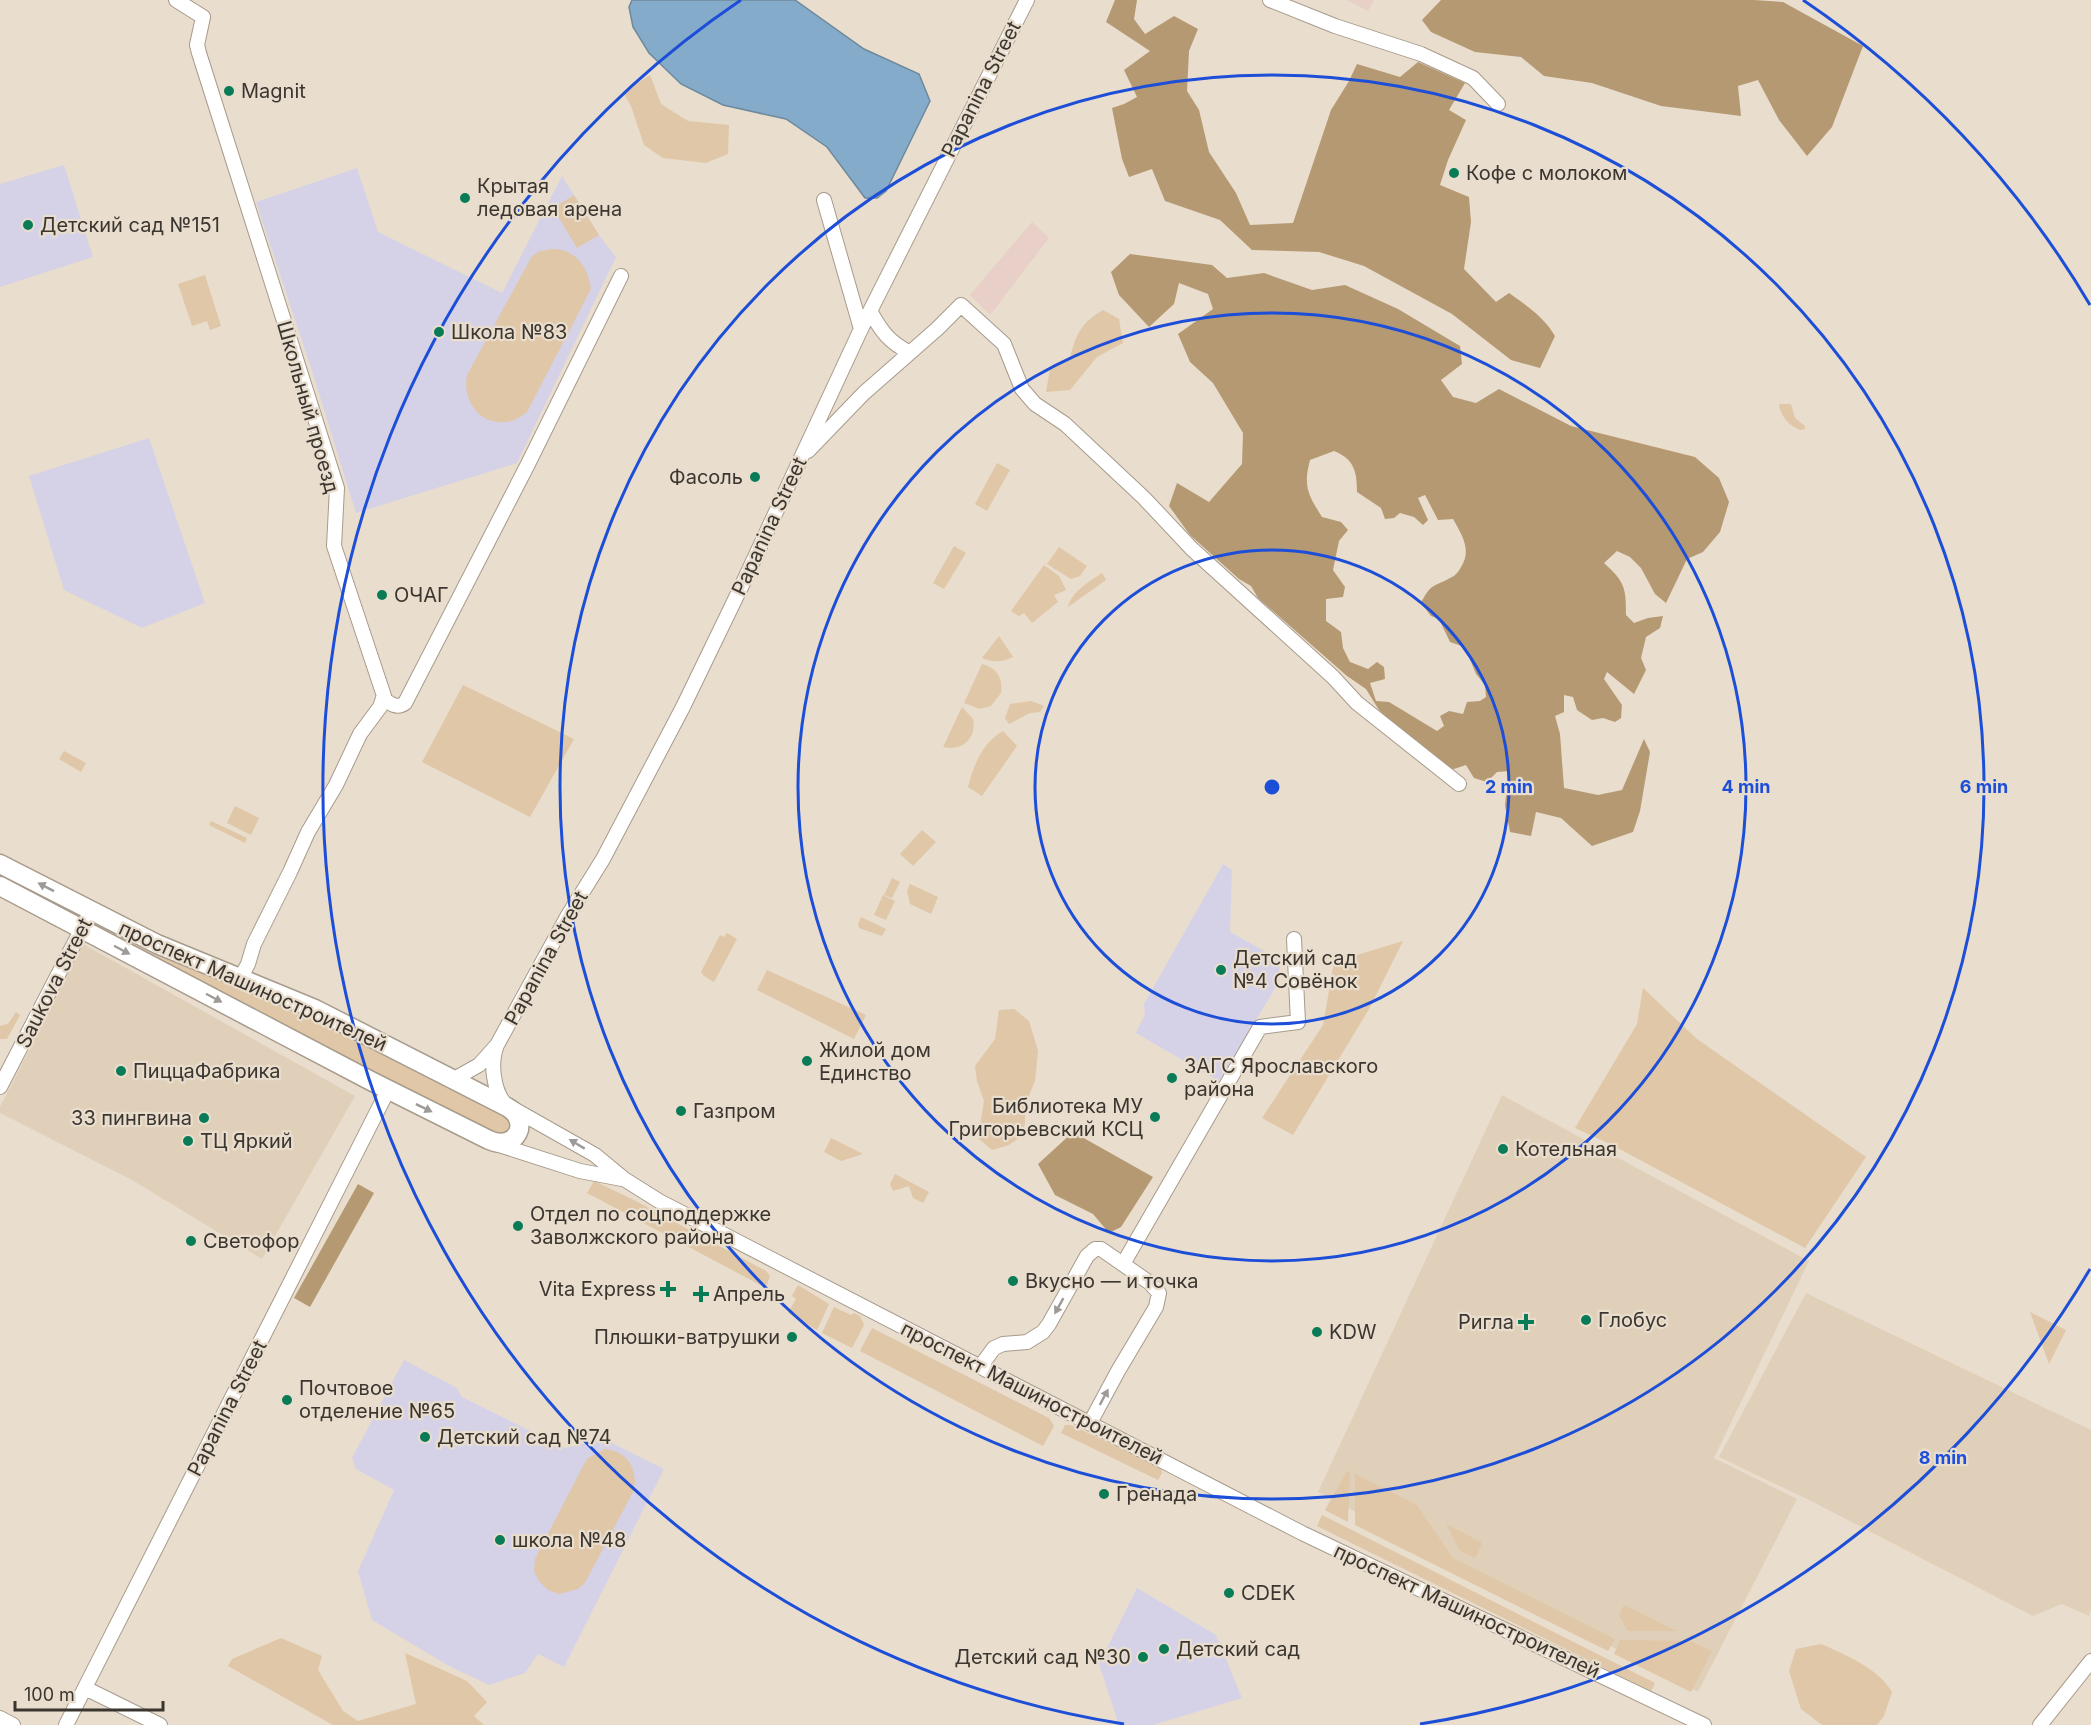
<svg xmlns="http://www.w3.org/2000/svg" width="2091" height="1725" viewBox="0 0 2091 1725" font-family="Inter,sans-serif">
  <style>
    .built { fill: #e1d0b9 }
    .industrial { fill: #e8cfc7 }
    .education { fill: #d5d2e8 }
    .green { fill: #dfc7a7 }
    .forest { fill: #b59973; fill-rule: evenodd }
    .water { fill: #84acca; stroke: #6e899c; stroke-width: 1.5 }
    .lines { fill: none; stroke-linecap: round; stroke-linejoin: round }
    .minor-casing { stroke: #a79b8c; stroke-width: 16 }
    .major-casing { stroke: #a79b8c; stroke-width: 21 }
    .minor { stroke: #fff; stroke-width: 14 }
    .major { stroke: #fff; stroke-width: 18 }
    .oneway { fill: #9d9a98 }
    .ring { fill: none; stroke: #1d4ed8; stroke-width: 3 }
    .poi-dot { fill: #097b57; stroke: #e9ddcd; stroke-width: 2 }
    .labels { text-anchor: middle; stroke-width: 4.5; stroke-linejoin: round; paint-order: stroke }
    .street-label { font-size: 20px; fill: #3b3630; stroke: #e9ddcd }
    .poi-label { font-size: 20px; fill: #3b3630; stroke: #e9ddcd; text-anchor: start }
    .centre { fill: #1d4ed8; stroke: #e9ddcd; stroke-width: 3 }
    .ring-label { font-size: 18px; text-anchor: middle; font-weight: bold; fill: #1d4ed8; stroke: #e9ddcd; stroke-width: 4.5; stroke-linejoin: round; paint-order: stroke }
  </style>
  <rect width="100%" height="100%" fill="#e9ddcd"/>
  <path class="built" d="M 83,944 L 355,1096 L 262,1259 L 132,1180 L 0,1113 L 0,1107 Z
    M 1502,1095 L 1809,1261 L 1714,1458 L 1797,1499 L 1698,1692 L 1318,1492 Z
    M 1806,1293 L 2091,1430 L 2091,1608 L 2089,1616 L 2062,1604 L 2033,1616 L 1811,1501 L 1719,1457 Z"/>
  <path class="industrial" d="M 1347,0 L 1374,0 L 1368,11 Z
    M 1032,222 L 1049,238 L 990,315 L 970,295 Z"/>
  <path class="education" d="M 64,165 L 93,257 L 0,287 L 0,184 Z
    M 357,168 L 378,232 L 502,293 L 562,176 L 599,235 L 616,257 L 517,463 L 356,513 L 312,371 L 256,202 Z
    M 149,438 L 205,603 L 142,628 L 64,590 L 29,476 Z
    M 1223,864 L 1232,870 L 1230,932 L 1279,959 L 1280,980 L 1219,1081 L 1136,1033 L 1145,1014 L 1144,1004 Z
    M 404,1360 L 457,1388 L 462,1397 L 565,1448 L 604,1439 L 664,1469 L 564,1667 L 538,1654 L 525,1673 L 489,1685 L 449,1666 L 372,1620 L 358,1571 L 394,1490 L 356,1469 L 352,1458 Z
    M 1137,1588 L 1216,1635 L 1242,1698 L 1153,1725 L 1119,1725 L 1099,1664 Z"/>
  <path class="green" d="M 650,75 L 661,104 L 688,121 L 729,125 L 728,154 L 706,163 L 663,158 L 644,145 L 631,106 L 623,92 Z
    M 574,195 L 599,235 L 577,248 L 553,208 Z
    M 552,249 C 576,249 588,267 591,289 L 527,412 C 520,417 513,422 505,422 C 478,425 462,399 467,375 L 532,256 L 540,251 Z
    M 205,275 L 221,326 L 210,330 L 207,321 L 192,326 L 178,284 Z
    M 1103,310 L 1119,319 L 1123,343 L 1097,357 L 1070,390 L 1046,392 L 1050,369 L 1070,358 C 1076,334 1081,323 1103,310 Z
    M 1779,404 L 1791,404 L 1795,418 L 1805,426 L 1805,429 L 1800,430 C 1788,425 1781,417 1779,404 Z
    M 997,463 L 1010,470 L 987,511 L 975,504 Z
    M 954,546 L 966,553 L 944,589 L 933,583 Z
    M 1059,547 L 1087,566 L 1080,576 L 1071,579 L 1047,564 Z
    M 1044,565 L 1059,576 L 1066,590 L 1054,595 L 1058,602 L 1032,623 L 1024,613 L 1019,616 L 1011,611 Z
    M 1102,573 L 1106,580 L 1068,607 C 1072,591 1089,582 1102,573 Z
    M 999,636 L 1013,657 C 1002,662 994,663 982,658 Z
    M 982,664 C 997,668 1003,678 1001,693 L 991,706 L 980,709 L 964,703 Z
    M 463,685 L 574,739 L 530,817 L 422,762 Z
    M 1031,701 L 1044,706 L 1040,712 L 1030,713 L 1009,724 L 1005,718 L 1010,704 Z
    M 962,707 L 973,719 C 977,738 962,752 943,747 Z
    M 1003,731 L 1017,746 L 982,796 L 968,787 C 973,766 983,742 1003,731 Z
    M 64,751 L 86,763 L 81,772 L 59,759 Z
    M 235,806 L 259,818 L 251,835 L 227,823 Z
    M 211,821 L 247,838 L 245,843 L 209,825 Z
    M 922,830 L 936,842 L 913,866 L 900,854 Z
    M 0,872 L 69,908 L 67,912 L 0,878 Z
    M 892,878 L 900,882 L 892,898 L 884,895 Z
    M 910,884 L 938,897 L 931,914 L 910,904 L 907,891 Z
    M 883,895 L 895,901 L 886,920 L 874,915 Z
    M 861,917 L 886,929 L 882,936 L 859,928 L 858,924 Z
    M 103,926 L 292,1007 L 507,1115 L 512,1121 L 510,1130 L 499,1136 L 403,1089 L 101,930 Z
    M 727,933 L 737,939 L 714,982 L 704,976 L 701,972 L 720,935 L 724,937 Z
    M 1403,941 L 1369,1009 L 1293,1135 L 1262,1118 L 1323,1025 L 1334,962 Z
    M 767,970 L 866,1015 L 854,1039 L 757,990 Z
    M 1643,988 L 1697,1039 L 1866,1157 L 1805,1248 L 1612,1145 L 1575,1128 L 1637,1024 Z
    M 1014,1009 L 1029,1021 L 1038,1051 L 1035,1081 L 1025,1105 L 1025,1124 L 1019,1138 L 1009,1145 L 992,1150 L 978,1138 L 984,1101 L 977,1081 L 975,1066 L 995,1039 L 999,1010 Z
    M 16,1012 L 20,1015 L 7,1039 L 0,1039 L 0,1026 L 8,1024 Z
    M 831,1138 L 863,1154 L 841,1161 L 824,1152 Z
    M 895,1174 L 929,1192 L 923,1203 L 913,1198 L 909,1186 L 893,1191 L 890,1184 Z
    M 594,1181 L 634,1200 L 766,1271 L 770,1276 L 766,1288 L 587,1193 Z
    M 798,1285 L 829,1304 L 817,1330 L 788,1313 L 796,1299 L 792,1296 Z
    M 834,1307 L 851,1315 L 854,1313 L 860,1316 L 864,1325 L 852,1348 L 822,1333 Z
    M 2030,1312 L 2066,1330 L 2049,1364 Z
    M 872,1328 L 1049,1418 L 1054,1426 L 1043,1446 L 860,1351 Z
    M 1065,1425 L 1071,1425 L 1161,1467 L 1162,1473 L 1158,1480 L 1061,1433 Z
    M 605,1449 C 627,1451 638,1468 634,1490 L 585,1583 L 578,1589 L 559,1594 L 548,1590 L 539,1581 L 534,1571 L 535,1559 L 584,1464 L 588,1458 Z
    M 1347,1471 L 1350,1472 L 1348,1522 L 1325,1510 Z
    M 1355,1474 L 1417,1505 L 1453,1558 L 1615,1639 L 1608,1651 L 1355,1525 Z
    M 1322,1515 L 1655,1683 L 1651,1691 L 1317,1526 Z
    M 1446,1524 L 1481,1542 L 1482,1545 L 1475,1558 L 1460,1551 Z
    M 1624,1605 L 1677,1631 L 1628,1631 L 1619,1615 Z
    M 281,1638 L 322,1656 L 318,1670 L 343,1711 L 358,1721 L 416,1704 L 405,1653 L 467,1681 L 487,1702 L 474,1716 L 484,1725 L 333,1725 L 228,1666 L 232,1659 Z
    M 1620,1640 L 1690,1641 L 1712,1651 L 1691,1692 L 1614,1654 Z
    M 1821,1644 C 1846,1655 1878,1668 1892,1692 L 1884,1716 L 1877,1725 L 1822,1725 L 1801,1709 L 1789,1671 L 1796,1649 Z"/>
  <path class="forest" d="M 1115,0 L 1137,0 L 1134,19 L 1145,34 L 1174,16 L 1198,29 L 1189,51 L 1187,91 L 1199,110 L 1209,152 L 1236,193 L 1250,225 L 1293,223 L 1331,110 L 1349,81 L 1357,64 L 1400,77 L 1418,62 L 1465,83 L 1449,110 L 1466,120 L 1448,160 L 1440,185 L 1469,197 L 1471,222 L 1464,269 L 1496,302 L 1509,293 C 1526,305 1544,317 1555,336 L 1540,368 L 1511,360 L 1452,314 L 1364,266 L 1319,252 L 1252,250 L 1220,220 L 1165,201 L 1152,169 L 1129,177 L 1122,159 L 1112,108 L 1124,104 L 1137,97 L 1124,70 L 1150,51 L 1106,22 Z
    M 1441,0 L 1754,0 L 1783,2 L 1863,46 L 1832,127 L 1807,156 L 1779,120 L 1758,80 L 1738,86 L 1741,116 L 1661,106 L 1592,83 L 1544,76 L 1521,57 L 1475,52 L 1431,32 L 1422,20 Z
    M 1130,254 L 1212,265 L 1227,278 L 1264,273 L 1312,290 L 1345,285 L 1398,309 L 1460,346 L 1462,364 L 1441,380 L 1453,397 L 1476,403 L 1499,389 L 1571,426 L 1695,457 L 1719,478 L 1729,502 L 1720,532 L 1703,552 L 1687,559 L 1666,603 L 1655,594 L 1641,568 L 1630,557 L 1617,551 L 1604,563 C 1625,582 1626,588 1626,615 L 1634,623 L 1648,618 L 1663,616 L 1660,628 L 1646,637 L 1641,658 L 1646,670 L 1634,694 L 1607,672 L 1604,679 L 1622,705 L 1621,718 L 1615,722 L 1603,718 L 1592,720 L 1577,710 L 1573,697 L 1564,695 L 1564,712 L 1555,716 L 1560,734 L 1564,788 L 1598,795 L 1622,790 L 1644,739 L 1650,752 L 1640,811 L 1633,832 L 1592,846 L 1561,818 L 1536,812 L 1531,836 L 1510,832 L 1505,805 L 1509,771 L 1497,772 L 1487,782 L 1474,778 L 1466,765 L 1454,769 L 1438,767 L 1425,755 L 1419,742 L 1402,732 L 1379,710 L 1366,689 L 1347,676 L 1258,598 L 1251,586 L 1239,579 L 1190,535 L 1169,506 L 1177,483 L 1209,502 L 1242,464 L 1243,433 L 1213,383 L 1190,362 L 1178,334 L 1213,309 L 1208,294 L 1179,283 L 1174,304 L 1149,327 L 1119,295 L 1111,272 ZM 1334,451 C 1354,459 1357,471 1357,492 L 1381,508 L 1385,519 L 1394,518 L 1400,513 L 1414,517 L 1423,525 L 1428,520 L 1418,498 L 1425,495 L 1438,520 L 1453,519 C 1462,535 1472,550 1461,567 C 1459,571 1456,575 1452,577 C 1434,587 1431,583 1421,603 L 1431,616 L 1439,619 L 1450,642 L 1465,647 L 1476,674 L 1485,685 L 1486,697 L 1480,701 L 1467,702 L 1463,714 L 1449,711 L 1440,716 L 1444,726 L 1437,731 L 1389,702 L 1376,701 L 1370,683 L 1385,679 L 1384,667 L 1377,662 L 1368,669 L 1350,662 L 1343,648 L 1341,632 L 1326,621 L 1326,599 L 1343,597 L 1345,587 L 1333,570 L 1339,541 L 1348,530 L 1341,522 L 1322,517 C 1308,495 1303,486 1310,460 Z
    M 1073,1132 L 1153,1177 L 1121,1227 L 1109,1233 L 1093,1214 L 1055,1195 L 1038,1164 Z
    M 358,1184 L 374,1193 L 310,1307 L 294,1298 Z"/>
  <path class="water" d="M 632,0 L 795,0 L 864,49 L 919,74 L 930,101 L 886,191 L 877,198 L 865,198 L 827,147 L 786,119 L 723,105 L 681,84 L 649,53 L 633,27 L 629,7 Z"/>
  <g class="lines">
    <defs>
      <path id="minor" d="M 176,0 L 203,17 L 197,45 L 199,53 L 337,488 L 334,546 L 384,696 L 380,707 L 360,734 L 336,785 L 308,832 L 290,872 L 254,944 L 248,964 L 241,977
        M 1270,0 L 1335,26 L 1421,54 L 1473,78 L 1498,104
        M 824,200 L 861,329
        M 870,311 C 882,332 888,341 910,353
        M 808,451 L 864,393 L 937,329 L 961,305 L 1004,344 L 1022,389 L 1035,404 L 1065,424 L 1144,498 L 1192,549 L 1333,677 L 1357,703 L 1459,784
        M 383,698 C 390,704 397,709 405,703 L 528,464 L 621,276
        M 497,1045 C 490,1062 493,1090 505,1104 L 595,1155 L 624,1179 L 659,1201 L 1302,1533 L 1704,1725
        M 454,1079 L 479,1065 L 497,1045 L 567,917 L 603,859 L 683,707 L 742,585 L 861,329 L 1027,0
        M 0,1087 L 91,911
        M 496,1144 L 580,1171 L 622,1179
        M 1123,1264 L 1260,1027 L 1298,1022 L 1294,939
        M 980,1367 L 994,1348 L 1003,1344 L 1027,1342 L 1043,1332 L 1049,1324 L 1087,1256 L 1095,1249 L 1101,1249 L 1150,1283 L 1159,1293 L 1156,1307 L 1118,1371 L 1090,1423
        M 85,1688 L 160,1725
        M 0,1718 L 13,1725
        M 66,1725 L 388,1090
        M 2040,1725 L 2091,1661"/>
      <path id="major" d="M 0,864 L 157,944 L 315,1009 L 507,1107 C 532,1121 516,1152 489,1140 L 371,1081 L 0,886"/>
    </defs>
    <use href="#minor" class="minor-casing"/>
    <use href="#major" class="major-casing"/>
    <use href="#minor" class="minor"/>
    <use href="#major" class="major"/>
  </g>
  <defs><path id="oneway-solid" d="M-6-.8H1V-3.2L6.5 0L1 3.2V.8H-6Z" transform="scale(1.5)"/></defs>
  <g class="oneway">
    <use href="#oneway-solid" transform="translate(46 887) rotate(-153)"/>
    <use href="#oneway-solid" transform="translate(122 950) rotate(28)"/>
    <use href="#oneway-solid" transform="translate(214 998) rotate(28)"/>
    <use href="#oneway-solid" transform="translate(424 1108) rotate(26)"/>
    <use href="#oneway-solid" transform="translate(577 1144) rotate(-149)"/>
    <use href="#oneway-solid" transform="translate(1059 1306) rotate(119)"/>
    <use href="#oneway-solid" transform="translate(1104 1397) rotate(-62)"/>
  </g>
  <g class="ring">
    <circle cx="1272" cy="787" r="237"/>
    <circle cx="1272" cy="787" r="474"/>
    <circle cx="1272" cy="787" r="712"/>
    <path d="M2090 1269A949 949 0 0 1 1420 1724M1124 1724A949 949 0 0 1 741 0M1803 0A949 949 0 0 1 2090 305"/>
  </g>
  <g class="poi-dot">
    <circle cx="229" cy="91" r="6"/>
    <circle cx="1454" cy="173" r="6"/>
    <circle cx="465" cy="198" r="6"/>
    <circle cx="28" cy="225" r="6"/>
    <circle cx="439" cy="332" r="6"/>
    <circle cx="755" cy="477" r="6"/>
    <circle cx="382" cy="595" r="6"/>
    <circle cx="1221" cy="970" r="6"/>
    <circle cx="807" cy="1061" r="6"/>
    <circle cx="121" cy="1071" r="6"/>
    <circle cx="1172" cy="1078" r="6"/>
    <circle cx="681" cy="1111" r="6"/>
    <circle cx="1155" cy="1117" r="6"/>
    <circle cx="204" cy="1118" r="6"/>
    <circle cx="188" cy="1141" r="6"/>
    <circle cx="1503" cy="1149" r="6"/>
    <circle cx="518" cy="1226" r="6"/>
    <circle cx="191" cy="1241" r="6"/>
    <circle cx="1013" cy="1281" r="6"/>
    <path d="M665 1280h6v6h6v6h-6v6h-6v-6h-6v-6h6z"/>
    <path d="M698 1285h6v6h6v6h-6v6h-6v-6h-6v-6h6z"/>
    <circle cx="1586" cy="1320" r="6"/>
    <path d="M1523 1313h6v6h6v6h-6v6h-6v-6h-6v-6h6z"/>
    <circle cx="1317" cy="1332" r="6"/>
    <circle cx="792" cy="1337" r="6"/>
    <circle cx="287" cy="1400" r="6"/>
    <circle cx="425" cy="1437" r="6"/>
    <circle cx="1104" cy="1494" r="6"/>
    <circle cx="500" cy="1540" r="6"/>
    <circle cx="1229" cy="1593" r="6"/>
    <circle cx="1164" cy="1649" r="6"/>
    <circle cx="1143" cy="1657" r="6"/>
  </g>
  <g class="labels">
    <g class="street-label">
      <text transform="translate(981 89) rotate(-63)" y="7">Papanina Street</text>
      <text transform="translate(308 407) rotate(74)" y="7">Школьный проезд</text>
      <text transform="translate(769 526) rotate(-65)" y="7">Papanina Street</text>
      <text transform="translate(546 958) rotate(-61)" y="7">Papanina Street</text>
      <text transform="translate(54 983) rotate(-63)" y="7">Saukova Street</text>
      <text transform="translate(253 986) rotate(24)" y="7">проспект Машиностроителей</text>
      <text transform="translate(1032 1393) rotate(27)" y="7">проспект Машиностроителей</text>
      <text transform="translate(227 1408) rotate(-63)" y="7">Papanina Street</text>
      <text transform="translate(1467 1611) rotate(25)" y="7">проспект Машиностроителей</text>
    </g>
    <g class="poi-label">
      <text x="241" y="98">Magnit</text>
      <text x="1466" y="180">Кофе с молоком</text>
      <text x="477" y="193">Крытая<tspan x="477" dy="23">ледовая арена</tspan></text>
      <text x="40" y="232">Детский сад №151</text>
      <text x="451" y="339">Школа №83</text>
      <text x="743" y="484" text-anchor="end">Фасоль</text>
      <text x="394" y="602">ОЧАГ</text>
      <text x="1233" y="965">Детский сад<tspan x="1233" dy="23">№4 Совёнок</tspan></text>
      <text x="819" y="1057">Жилой дом<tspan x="819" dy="23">Единство</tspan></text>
      <text x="1184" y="1073">ЗАГС Ярославского<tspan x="1184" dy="23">района</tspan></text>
      <text x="133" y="1078">ПиццаФабрика</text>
      <text x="1143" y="1113" text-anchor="end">Библиотека МУ<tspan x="1143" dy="23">Григорьевский КСЦ</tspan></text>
      <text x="693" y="1118">Газпром</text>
      <text x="192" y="1125" text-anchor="end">33 пингвина</text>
      <text x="200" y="1148">ТЦ Яркий</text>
      <text x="1515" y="1156">Котельная</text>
      <text x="530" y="1221">Отдел по соцподдержке<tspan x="530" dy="23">Заволжского района</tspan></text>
      <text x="203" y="1248">Светофор</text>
      <text x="1025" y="1288">Вкусно — и точка</text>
      <text x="656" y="1296" text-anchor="end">Vita Express</text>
      <text x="713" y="1301">Апрель</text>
      <text x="1598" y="1327">Глобус</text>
      <text x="1514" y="1329" text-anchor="end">Ригла</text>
      <text x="1329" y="1339">KDW</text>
      <text x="780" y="1344" text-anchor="end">Плюшки-ватрушки</text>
      <text x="299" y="1395">Почтовое<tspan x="299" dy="23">отделение №65</tspan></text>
      <text x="437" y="1444">Детский сад №74</text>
      <text x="1116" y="1501">Гренада</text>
      <text x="512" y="1547">школа №48</text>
      <text x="1241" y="1600">CDEK</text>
      <text x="1176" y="1656">Детский сад</text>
      <text x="1131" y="1664" text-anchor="end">Детский сад №30</text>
    </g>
  </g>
  <circle cx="1272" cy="787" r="9" class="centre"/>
  <g class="ring-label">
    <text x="1509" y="793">2 min</text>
    <text x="1746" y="793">4 min</text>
    <text x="1984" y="793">6 min</text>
    <text x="1943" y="1464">8 min</text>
  </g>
  <path d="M15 1701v9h148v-9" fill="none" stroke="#3b3630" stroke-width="3"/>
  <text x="24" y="1701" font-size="18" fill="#3b3630" stroke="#e9ddcd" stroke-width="4.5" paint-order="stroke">100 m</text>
</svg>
